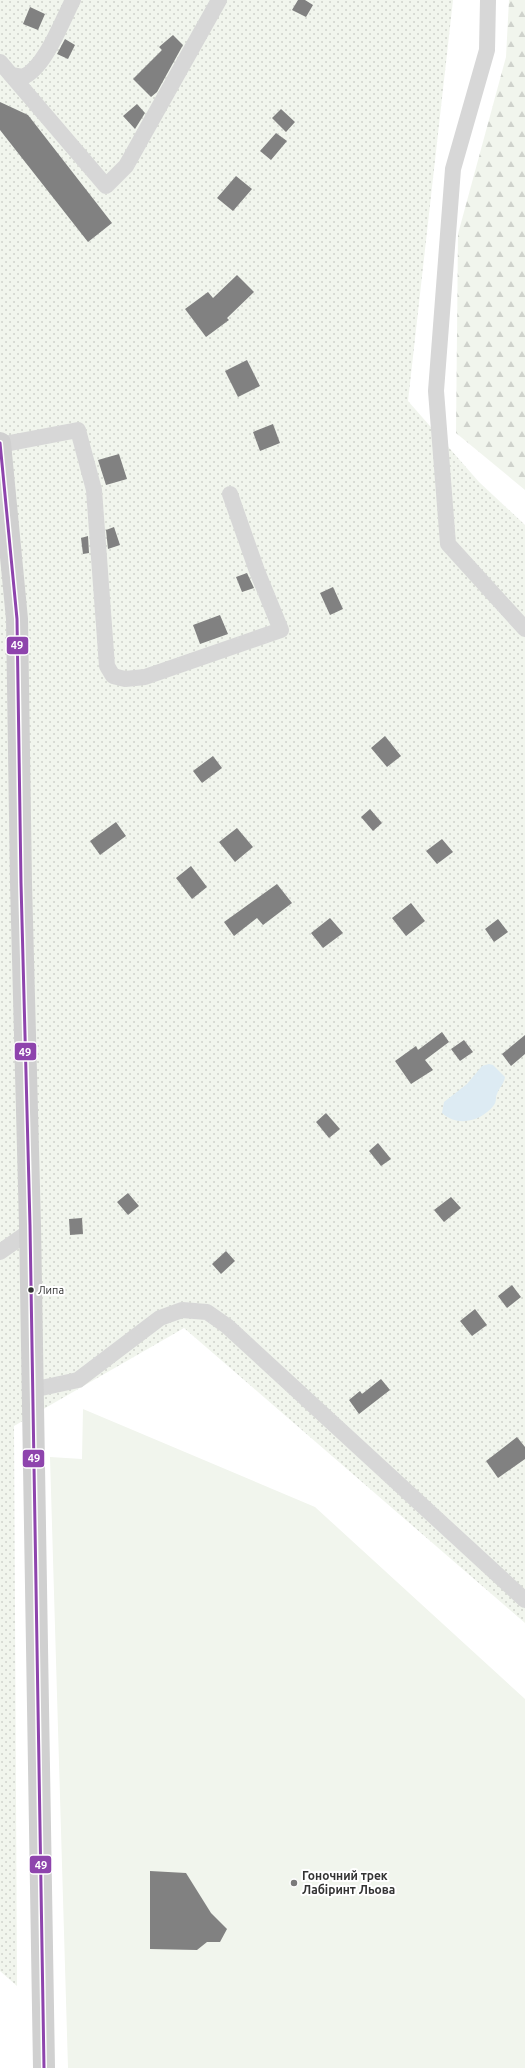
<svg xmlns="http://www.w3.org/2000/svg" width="525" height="2068" viewBox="0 0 525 2068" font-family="Ubuntu,sans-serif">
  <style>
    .forest { fill: url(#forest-firs) }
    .garden { fill: url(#garden-dots) }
    .pitch { fill: #f1f5ed }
    .water { fill: #ddebf3 }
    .building { fill: #818181 }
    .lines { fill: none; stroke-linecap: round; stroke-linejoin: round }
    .street { stroke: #d7d7d7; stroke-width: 16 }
    .secondary { stroke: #d0d0d0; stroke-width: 22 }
    .bus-1-casing { stroke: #fff; stroke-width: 6 }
    .bus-1 { stroke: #8e44ad; stroke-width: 3 }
    .bus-dot { fill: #333; stroke: #fff; stroke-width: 1.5 }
    .poi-dot { fill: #7a7a7a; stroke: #fff; stroke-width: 1.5 }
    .labels { text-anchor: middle; stroke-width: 4; stroke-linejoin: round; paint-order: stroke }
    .bus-label { font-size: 11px; fill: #333; stroke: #fff; text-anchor: start }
    .poi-label { font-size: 12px; font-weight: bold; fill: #333; stroke: #fff; text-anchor: start }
    .line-badge { stroke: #fff; stroke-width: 1.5 }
    .badge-label { font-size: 11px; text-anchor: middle; font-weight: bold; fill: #fff }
  </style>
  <defs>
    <pattern id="forest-firs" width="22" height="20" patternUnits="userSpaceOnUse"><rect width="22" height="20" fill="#f1f5ed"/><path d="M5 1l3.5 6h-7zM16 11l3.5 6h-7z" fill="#cfd2cc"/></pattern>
    <pattern id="garden-dots" width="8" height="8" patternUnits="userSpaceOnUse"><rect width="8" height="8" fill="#f1f5ed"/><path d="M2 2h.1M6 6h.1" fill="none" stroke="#cfd2cc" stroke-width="1.8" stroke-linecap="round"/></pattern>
  </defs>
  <rect width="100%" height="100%" fill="#fff"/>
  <path class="forest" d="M 509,0 L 525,0 L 525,490 L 456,433 L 458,234 L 506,57 Z"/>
  <path class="garden" d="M 0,0 L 453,0 L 408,401 L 479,482 L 525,525 L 525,1623 L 184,1328 L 14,1426 L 17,1986 L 0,1971 Z"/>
  <path class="pitch" d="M 83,1409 L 315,1507 L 525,1699 L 525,2068 L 68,2068 L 50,1457 L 82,1459 Z"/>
  <path class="water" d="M 489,1064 L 493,1065 L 505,1077 C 504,1084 499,1088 497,1094 C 495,1098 497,1101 494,1105 C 481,1122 457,1127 442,1113 L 444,1102 L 467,1084 L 482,1066 Z"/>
  <path class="building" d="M 298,0 L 305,0 L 313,5 L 306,17 L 292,10 Z
    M 30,7 L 45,14 L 38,30 L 23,24 Z
    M 173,35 L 183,45 L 157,92 L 151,97 L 133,79 L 162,50 L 159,47 Z
    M 65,39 L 75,45 L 68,59 L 57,54 Z
    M 0,102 L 28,115 L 112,223 L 88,242 L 0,130 Z
    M 137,104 L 145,113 L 135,129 L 123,116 Z
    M 281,109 L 295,122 L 286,132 L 272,118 Z
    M 276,133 L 287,141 L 271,160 L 260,151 Z
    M 236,176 L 252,189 L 233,211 L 217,198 Z
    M 237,275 L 254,292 L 227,318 L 229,320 L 206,337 L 185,309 L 208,292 L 213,298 Z
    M 247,360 L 260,386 L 238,397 L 225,371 Z
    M 273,424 L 280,443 L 260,451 L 253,432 Z
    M 119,454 L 127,479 L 106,485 L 98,460 Z
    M 114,527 L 120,545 L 108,549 L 106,530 Z
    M 88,536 L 89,553 L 83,554 L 81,538 Z
    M 247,573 L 254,588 L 242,592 L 236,577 Z
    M 333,587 L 343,609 L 330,615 L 320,593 Z
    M 220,615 L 228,634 L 200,644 L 193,625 Z
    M 385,736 L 401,756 L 387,767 L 371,748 Z
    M 213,756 L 222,768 L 202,783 L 193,771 Z
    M 370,809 L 382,823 L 373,831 L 361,817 Z
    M 116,822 L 126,836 L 100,855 L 90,841 Z
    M 237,828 L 253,847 L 235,862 L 219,842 Z
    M 442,839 L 453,852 L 437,864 L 426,851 Z
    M 191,866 L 207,887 L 192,899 L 176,878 Z
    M 277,884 L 292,903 L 263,925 L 257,918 L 234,936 L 224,922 Z
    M 411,903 L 425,921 L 406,936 L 392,918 Z
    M 330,918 L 343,933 L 323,948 L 311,933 Z
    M 498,919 L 508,932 L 494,942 L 485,929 Z
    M 442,1032 L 449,1042 L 425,1060 L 433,1070 L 411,1084 L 395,1061 L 416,1046 L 418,1050 Z
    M 525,1035 L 525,1054 L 511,1066 L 502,1054 Z
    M 464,1040 L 473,1052 L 460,1061 L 451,1049 Z
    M 326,1113 L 340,1129 L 329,1138 L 316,1122 Z
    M 378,1143 L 391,1159 L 381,1166 L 369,1151 Z
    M 128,1193 L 139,1206 L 128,1215 L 117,1202 Z
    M 451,1197 L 461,1208 L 444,1222 L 434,1210 Z
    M 82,1218 L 83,1234 L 70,1235 L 69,1219 Z
    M 226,1251 L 235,1261 L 221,1274 L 212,1264 Z
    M 512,1285 L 521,1297 L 507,1308 L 498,1296 Z
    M 475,1309 L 487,1325 L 472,1336 L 460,1321 Z
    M 381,1379 L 390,1390 L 359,1414 L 349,1400 L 360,1391 L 362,1394 Z
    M 517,1437 L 525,1447 L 525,1459 L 498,1478 L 486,1461 Z
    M 150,1871 L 186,1873 L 211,1913 L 227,1929 L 220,1942 L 207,1942 L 197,1950 L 150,1949 Z"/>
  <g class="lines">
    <path class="street" d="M 488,0 L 487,50 L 453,169 L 436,391 L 448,544 L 525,629
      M 0,62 L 106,186 L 126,166 L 219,0
      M 11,75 L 23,77 C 45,68 62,21 73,0
      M 0,445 L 78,430 L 94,490 L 107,666 L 113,676 L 125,679 L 145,677 L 281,630 L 257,571 L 230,494
      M 0,1252 L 30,1231
      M 32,1390 L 78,1380 L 160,1318 L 182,1310 L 207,1312 L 227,1326 L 525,1600"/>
    <path class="secondary" d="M 0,443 L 17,619 L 21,883 L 30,1225 L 44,2068"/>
    <defs>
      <path id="bus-1" d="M 0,443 L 17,619 L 21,883 L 30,1225 L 44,2068"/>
    </defs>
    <use href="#bus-1" class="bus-1-casing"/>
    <use href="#bus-1" class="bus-1"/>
  </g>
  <circle class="bus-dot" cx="31" cy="1290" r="3.5"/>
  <circle class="poi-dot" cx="294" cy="1883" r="4"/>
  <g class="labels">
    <g class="bus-label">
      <text x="38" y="1294">Липа</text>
    </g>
    <g class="poi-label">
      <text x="302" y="1880">Гоночний трек<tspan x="302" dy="14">Лабіринт Льова</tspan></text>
    </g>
  </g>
  <g class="line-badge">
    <rect x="6" y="636" width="23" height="19" rx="4" fill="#8e44ad"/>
    <rect x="14" y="1042" width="23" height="19" rx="4" fill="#8e44ad"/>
    <rect x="22" y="1449" width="23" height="19" rx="4" fill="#8e44ad"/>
    <rect x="29" y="1855" width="23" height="19" rx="4" fill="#8e44ad"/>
  </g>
  <g class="badge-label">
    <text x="17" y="649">49</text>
    <text x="25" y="1056">49</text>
    <text x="34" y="1462">49</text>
    <text x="41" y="1869">49</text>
  </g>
</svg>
